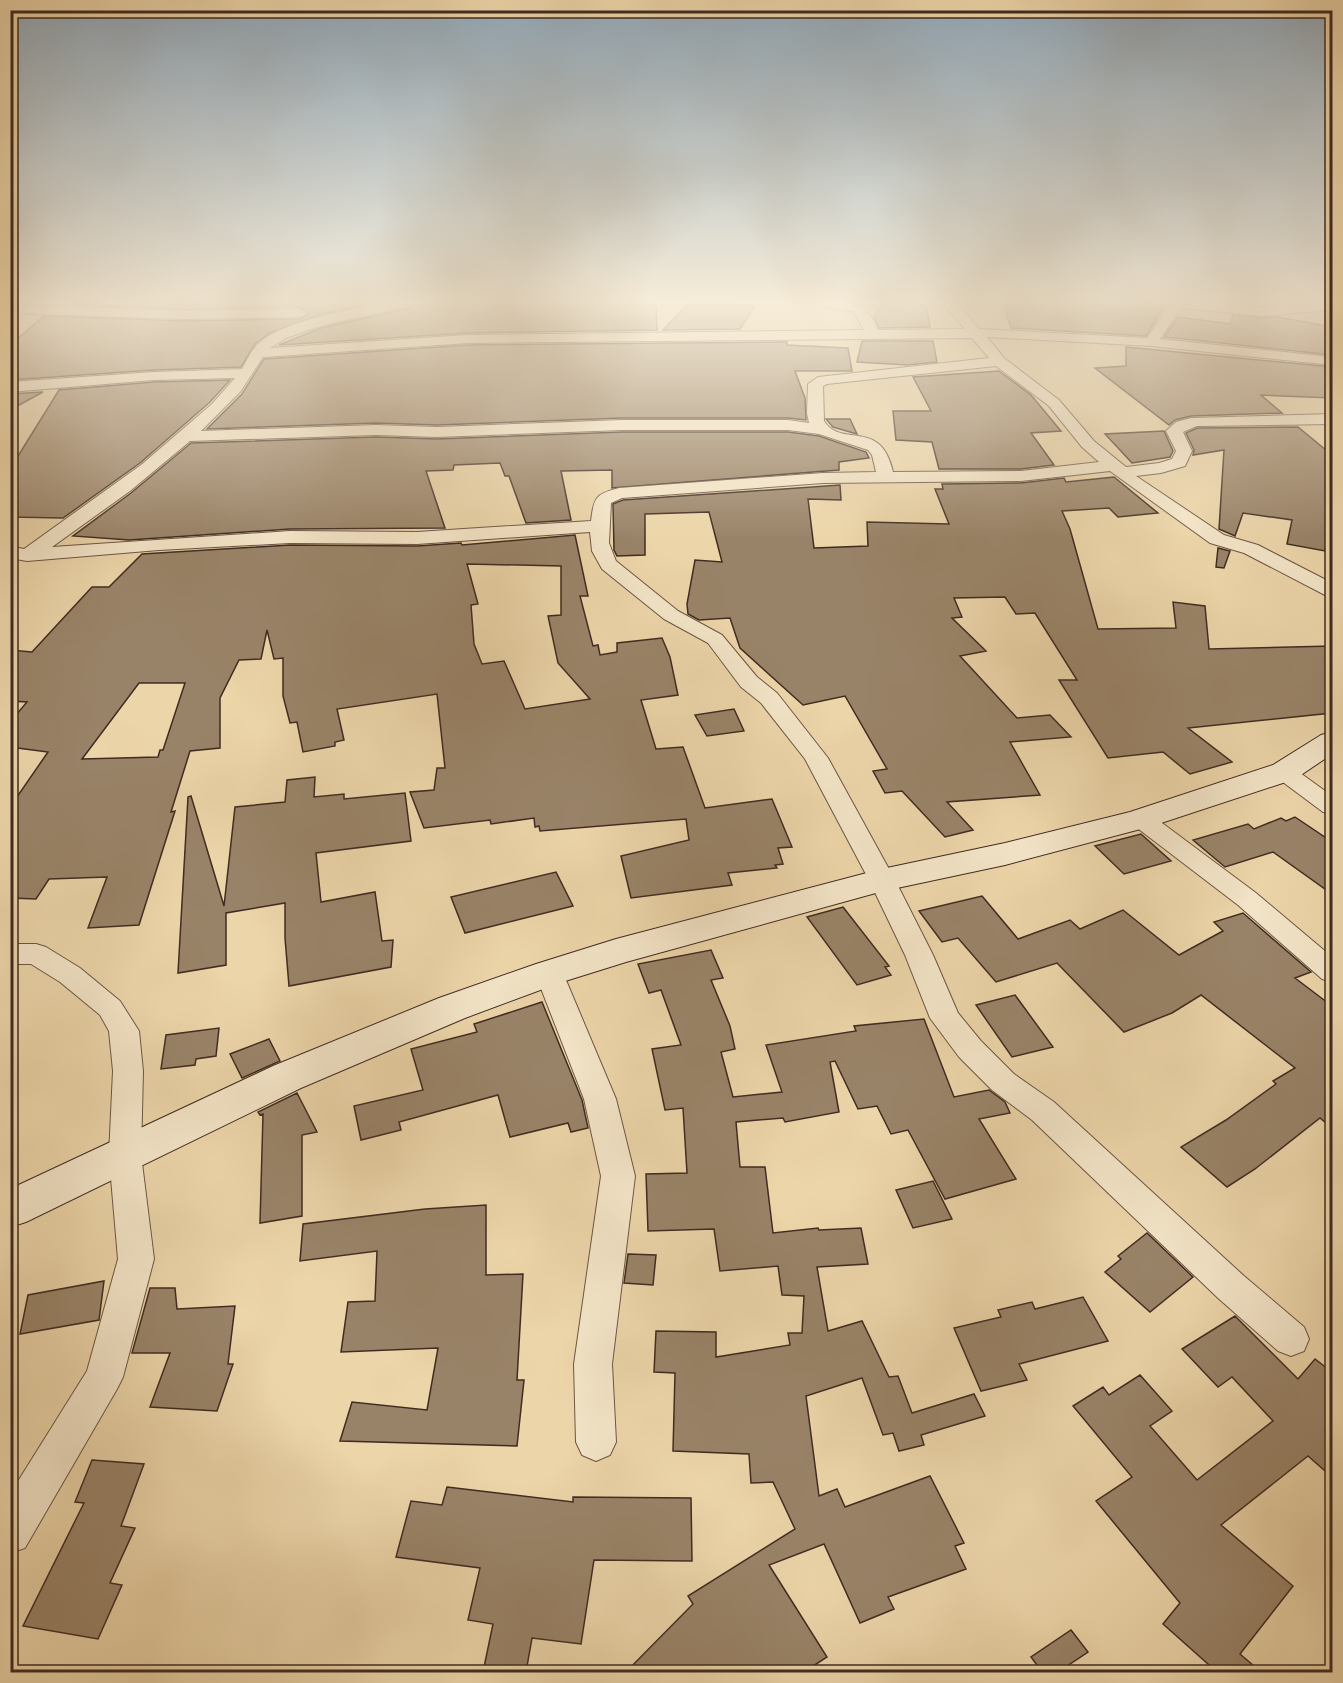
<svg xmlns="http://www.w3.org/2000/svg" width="1343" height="1683" viewBox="0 0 1343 1683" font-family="'Sorts Mill Goudy',serif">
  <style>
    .building { fill: #998368; stroke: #402b22; stroke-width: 1.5; fill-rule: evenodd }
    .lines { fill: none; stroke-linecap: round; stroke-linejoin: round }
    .street-casing { stroke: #6b5644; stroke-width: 2 }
    .secondary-casing { stroke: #402b22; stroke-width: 2 }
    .street { fill: #f3e4c7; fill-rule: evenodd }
    .secondary { fill: #f3e4c7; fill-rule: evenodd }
  </style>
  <rect width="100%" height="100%" fill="#ecd5a9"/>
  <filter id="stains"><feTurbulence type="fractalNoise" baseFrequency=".00333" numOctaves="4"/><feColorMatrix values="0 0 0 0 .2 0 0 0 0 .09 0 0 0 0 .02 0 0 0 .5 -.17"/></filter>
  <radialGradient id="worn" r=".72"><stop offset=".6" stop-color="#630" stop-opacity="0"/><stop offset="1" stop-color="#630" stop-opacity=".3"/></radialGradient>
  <path class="building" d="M 59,303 L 372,303 L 319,315 L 270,333 L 255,344 L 241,367 L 154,370 L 10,380 L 10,345 L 44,316 L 184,321 L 300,319 L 309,314 L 300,307 L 184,309 L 57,304 Z
    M 425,303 L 656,303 L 657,330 L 468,333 L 279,345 L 321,328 L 411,308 L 415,304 Z
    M 689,303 L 730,303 L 755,306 L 740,329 L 663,330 Z
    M 881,303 L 914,303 L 913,305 L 926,305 L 930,327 L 879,328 L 874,317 Z
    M 1003,303 L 1166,303 L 1166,304 L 1146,336 L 1011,328 Z
    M 1233,315 L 1262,318 L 1278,317 L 1332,327 L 1332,355 L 1164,337 L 1178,317 L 1230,324 Z
    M 862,341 L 933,341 L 937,362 L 907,365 L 857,362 Z
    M 787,342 L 787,345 L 848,348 L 852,371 L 795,371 L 805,398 L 806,420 L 788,418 L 622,418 L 437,425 L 376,423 L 207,429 L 242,394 L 264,359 L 468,345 Z
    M 1126,347 L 1332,367 L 1332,398 L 1261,395 L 1282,413 L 1191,416 L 1175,420 L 1169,425 L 1095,368 L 1126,366 Z
    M 999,371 L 1031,395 L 1061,431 L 1031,433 L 1054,465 L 1021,469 L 939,469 L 932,442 L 896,440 L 893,411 L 931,411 L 913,377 Z
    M 230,380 L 210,402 L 140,463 L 63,518 L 10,517 L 10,469 L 59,390 L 154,382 Z
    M 43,392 L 10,410 L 10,394 Z
    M 826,419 L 850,419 L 857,434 L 833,427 Z
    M 1298,427 L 1332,455 L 1332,491 L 1327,491 L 1332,511 L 1325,551 L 1287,544 L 1292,520 L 1243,513 L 1235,536 L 1219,529 L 1224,450 L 1193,455 L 1194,450 L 1186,433 L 1197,428 Z
    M 1164,431 L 1173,451 L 1170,457 L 1132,463 L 1105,434 Z
    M 622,432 L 788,432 L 819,436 L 866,452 L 869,458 L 839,462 L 839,470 L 612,488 L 612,470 L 561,471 L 571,520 L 526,523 L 509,476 L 505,476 L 500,463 L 454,465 L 453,470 L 426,471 L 445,528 L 290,529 L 129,540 L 73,536 L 131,493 L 191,443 L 376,437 L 437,439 Z
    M 1114,477 L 1158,513 L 1118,517 L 1109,508 L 1062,511 L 1070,529 L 1098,629 L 1176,628 L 1173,602 L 1205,606 L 1209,649 L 1332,646 L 1332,713 L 1188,728 L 1232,762 L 1190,774 L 1163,752 L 1108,758 L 1059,680 L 1077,680 L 1035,613 L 1016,614 L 1005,597 L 954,598 L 962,617 L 952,618 L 986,651 L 960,656 L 1017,718 L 1050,715 L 1071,737 L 1010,742 L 1040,795 L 947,802 L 973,830 L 945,837 L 902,791 L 885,793 L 873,771 L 887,769 L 845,696 L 803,705 L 740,648 L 730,618 L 699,620 L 688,614 L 687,604 L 695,560 L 722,562 L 709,512 L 645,514 L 645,555 L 617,556 L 614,550 L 613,504 L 623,500 L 840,485 L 841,500 L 808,499 L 814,548 L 868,546 L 867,522 L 949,524 L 935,489 L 943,489 L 942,484 L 1021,483 L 1064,478 L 1066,482 Z
    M 575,535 L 588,596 L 580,596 L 593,646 L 598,645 L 600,655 L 617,652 L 617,643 L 662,638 L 670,657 L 678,695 L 641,700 L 656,749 L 683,747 L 705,808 L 772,799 L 792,847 L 778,848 L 783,864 L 775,865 L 777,868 L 728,873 L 732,885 L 631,898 L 621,856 L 689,840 L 686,819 L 540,831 L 539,826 L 535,827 L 534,818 L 491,824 L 490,820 L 424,828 L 410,792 L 434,790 L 437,768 L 445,768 L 437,694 L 337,709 L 344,740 L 335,742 L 335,746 L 303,752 L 297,722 L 290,723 L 283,696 L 283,658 L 274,659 L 267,630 L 261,659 L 239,660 L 220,698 L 220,748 L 190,751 L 171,812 L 175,811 L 139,925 L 88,928 L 107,877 L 49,879 L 36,899 L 10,898 L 10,807 L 48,752 L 10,747 L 10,722 L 27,702 L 10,701 L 10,650 L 32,652 L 92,587 L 109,587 L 142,554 L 290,545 L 417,546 L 461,543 L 462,545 ZM 467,564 L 561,566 L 561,615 L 548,616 L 558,663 L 590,699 L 525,709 L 504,661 L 482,664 L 474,644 L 471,605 L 478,604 ZM 139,683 L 185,683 L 163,750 L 160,750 L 158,757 L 82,759 Z
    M 1218,548 L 1230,551 L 1224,568 L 1216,567 Z
    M 734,709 L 744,731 L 707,736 L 695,715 Z
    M 315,777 L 314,797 L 344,794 L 344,799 L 405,793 L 411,841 L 316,853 L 321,902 L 375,892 L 382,941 L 393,940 L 391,967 L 289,986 L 285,938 L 285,903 L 226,913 L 226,965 L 178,973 L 188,797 L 191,796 L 224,906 L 235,807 L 285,802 L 287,780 Z
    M 1295,817 L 1332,842 L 1332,894 L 1273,852 L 1225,867 L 1193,840 L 1248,824 L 1254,829 L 1281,818 L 1286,821 Z
    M 1141,834 L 1171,861 L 1124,874 L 1095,846 Z
    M 556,872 L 573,906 L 465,933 L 451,897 Z
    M 982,896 L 1018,939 L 1070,920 L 1080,929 L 1123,910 L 1179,955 L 1223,931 L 1214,922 L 1243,913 L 1311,972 L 1295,978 L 1332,1006 L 1332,1128 L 1320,1118 L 1255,1169 L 1227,1187 L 1181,1147 L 1226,1120 L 1276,1084 L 1273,1081 L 1295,1068 L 1201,995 L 1172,1013 L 1124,1032 L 1057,963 L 996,982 L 958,938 L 942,942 L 919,911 Z
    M 843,907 L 889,966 L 885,967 L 891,975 L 857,985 L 807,917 Z
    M 711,950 L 723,978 L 711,980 L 730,1026 L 735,1049 L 721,1052 L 733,1097 L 782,1092 L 766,1045 L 856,1031 L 854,1026 L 924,1019 L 954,1097 L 989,1090 L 1005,1102 L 1010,1113 L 979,1119 L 1016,1179 L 945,1199 L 908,1130 L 891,1134 L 877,1106 L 858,1109 L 835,1061 L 830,1062 L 839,1112 L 785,1122 L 783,1118 L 736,1122 L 740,1167 L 765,1167 L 773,1233 L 818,1228 L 819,1230 L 861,1228 L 868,1264 L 817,1267 L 828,1331 L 862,1321 L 889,1377 L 898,1376 L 912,1413 L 974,1394 L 985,1416 L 921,1435 L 924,1445 L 899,1451 L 893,1433 L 883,1435 L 862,1378 L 806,1396 L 819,1496 L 837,1489 L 845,1507 L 930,1476 L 964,1543 L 955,1546 L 966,1569 L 888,1597 L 894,1609 L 860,1623 L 824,1544 L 769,1565 L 827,1657 L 804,1672 L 626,1672 L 693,1604 L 688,1596 L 795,1529 L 773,1482 L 751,1483 L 749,1454 L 673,1451 L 675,1373 L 654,1372 L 656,1331 L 716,1332 L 716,1357 L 790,1345 L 788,1333 L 802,1333 L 804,1296 L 782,1295 L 778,1266 L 720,1271 L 714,1229 L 648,1231 L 646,1174 L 687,1173 L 683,1108 L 665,1110 L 652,1049 L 681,1045 L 661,990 L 649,993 L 638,964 Z
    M 1015,995 L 1053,1047 L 1012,1057 L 976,1005 Z
    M 542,1002 L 582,1100 L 588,1128 L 571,1132 L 568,1123 L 510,1137 L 498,1095 L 399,1122 L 401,1130 L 361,1140 L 354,1106 L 423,1090 L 411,1049 L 477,1032 L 474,1024 Z
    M 219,1028 L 216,1056 L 196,1059 L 195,1065 L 161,1069 L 166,1035 Z
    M 269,1039 L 280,1061 L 242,1078 L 230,1054 Z
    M 297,1093 L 317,1132 L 302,1135 L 302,1216 L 260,1223 L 263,1114 L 260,1115 L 258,1112 Z
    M 933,1181 L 952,1219 L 913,1228 L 896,1190 Z
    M 486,1205 L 486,1275 L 523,1274 L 517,1380 L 524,1380 L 517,1446 L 340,1441 L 352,1402 L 427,1410 L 438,1348 L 341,1352 L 348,1302 L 375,1301 L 377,1251 L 300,1261 L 303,1224 L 425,1209 Z
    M 1147,1233 L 1193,1277 L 1150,1312 L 1105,1272 L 1121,1259 L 1118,1256 Z
    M 628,1254 L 656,1255 L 653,1285 L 624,1283 Z
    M 104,1281 L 99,1320 L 20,1334 L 28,1295 Z
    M 150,1288 L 175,1288 L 177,1309 L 235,1306 L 228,1364 L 233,1364 L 217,1411 L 150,1407 L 170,1353 L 132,1353 Z
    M 1083,1297 L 1108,1341 L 1019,1364 L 1027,1380 L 981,1391 L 954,1328 L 1001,1317 L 998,1310 L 1032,1302 L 1035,1309 Z
    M 1235,1316 L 1298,1379 L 1315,1359 L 1332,1372 L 1332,1477 L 1308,1456 L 1221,1525 L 1293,1586 L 1240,1654 L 1261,1672 L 1217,1672 L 1163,1624 L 1180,1603 L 1096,1501 L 1132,1477 L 1073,1406 L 1103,1387 L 1109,1395 L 1140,1375 L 1172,1411 L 1150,1426 L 1197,1480 L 1273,1421 L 1232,1377 L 1218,1387 L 1182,1349 Z
    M 92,1460 L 144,1464 L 121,1526 L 135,1528 L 110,1583 L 122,1585 L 98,1639 L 23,1626 L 84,1503 L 75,1502 Z
    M 447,1487 L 573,1502 L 573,1497 L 691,1498 L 692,1561 L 594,1560 L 581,1644 L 532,1638 L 526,1672 L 483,1672 L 493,1624 L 468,1620 L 480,1568 L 396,1557 L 411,1501 L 442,1505 Z
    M 1071,1630 L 1088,1652 L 1058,1672 L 1042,1672 L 1031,1657 Z"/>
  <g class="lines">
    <defs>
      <path id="street" d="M 386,303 L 413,303 L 411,306 L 320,326 L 286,338 L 270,348 L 468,335 L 864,330 L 854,312 L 823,306 L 821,303 C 852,303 865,298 878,330 L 965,329 L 943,303 L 957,303 L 979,329 L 1147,338 L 1170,305 L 1168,303 L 1213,303 L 1262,308 L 1332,303 L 1332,310 L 1262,316 L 1181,308 L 1160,339 L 1332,357 L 1332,365 L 1151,346 L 987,337 L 1004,358 L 1059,400 L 1094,441 L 1126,467 L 1159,463 L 1172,459 L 1176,451 L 1166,431 L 1176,422 L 1191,418 L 1332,414 L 1332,424 L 1197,426 L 1183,432 L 1192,451 L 1185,466 L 1161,473 L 1136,476 L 1224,535 L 1258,545 L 1332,583 L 1332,597 L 1325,595 L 1244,553 L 1210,543 L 1110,471 L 1021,481 L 823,483 L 622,498 L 611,503 L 609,543 L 616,561 L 678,611 L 722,635 L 757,677 L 777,693 L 828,758 L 895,880 L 933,955 L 958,1013 L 981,1041 L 1014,1074 L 1054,1102 L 1244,1276 L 1304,1327 L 1309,1339 L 1304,1351 L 1291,1356 L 1278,1351 L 1218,1298 L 1032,1120 L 992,1090 L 959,1057 L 930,1018 L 905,955 L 869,880 L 805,759 L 761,703 L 741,687 L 708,643 L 664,619 L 602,569 L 592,551 L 590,532 L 417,544 L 290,543 L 159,550 L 27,561 L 10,558 L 10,546 L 24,549 L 141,465 L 212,404 L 235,378 L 154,380 L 10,392 L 10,382 L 154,372 L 242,369 C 248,359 251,350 260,342 C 284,321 353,309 386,303 ZM 972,338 L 989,358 L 818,377 L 808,384 L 807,413 L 809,423 L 788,420 L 622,420 L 437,427 L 376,425 L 201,431 L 240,392 L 263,357 L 468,343 ZM 996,366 L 1049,406 L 1082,447 L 1099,462 L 1021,471 L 893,472 C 881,417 842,449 824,421 L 823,386 L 827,384 ZM 622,430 L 788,430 L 819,434 L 868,450 L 872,455 L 876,472 L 823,473 L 619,488 C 595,494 594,498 591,521 L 417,532 L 290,531 L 52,547 L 130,491 L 190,441 L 376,435 L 437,437 Z
        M 10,305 L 184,311 L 300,309 L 307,313 L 300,317 L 184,319 L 10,313 Z
        M 1284,765 L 1292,767 L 1332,796 L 1332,814 L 1323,812 L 1276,777 L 1272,772 L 1276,767 Z
        M 1141,811 L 1150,814 L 1256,893 L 1332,957 L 1332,982 L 1322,979 L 1238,905 L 1132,824 L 1129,819 L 1132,814 Z
        M 10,944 L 36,944 L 46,947 L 80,968 L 120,1001 L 139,1031 L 143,1071 L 141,1155 L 154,1259 L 123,1377 L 117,1389 L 25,1548 L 10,1553 L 10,1494 L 87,1371 L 118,1259 L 109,1155 L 113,1071 L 109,1031 L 100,1015 L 60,982 L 31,964 L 10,964 Z
        M 549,963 L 559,966 L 563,973 L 616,1099 L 635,1176 L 612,1364 L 616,1442 L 610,1455 L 596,1461 L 582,1455 L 576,1442 L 574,1364 L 601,1176 L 584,1099 L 535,973 L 539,966 Z"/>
      <path id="secondary" d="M 1332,732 L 1332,754 L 1295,779 L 1152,826 L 1005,865 L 883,891 L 626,962 L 562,982 L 465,1018 L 301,1088 L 26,1222 L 10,1227 L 10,1189 L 273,1066 L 439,998 L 536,964 L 616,939 L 882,869 L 1005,843 L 1130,812 L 1273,765 L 1321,735 Z"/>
    </defs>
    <use href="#street" class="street-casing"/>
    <use href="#secondary" class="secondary-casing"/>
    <use href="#street" class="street"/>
    <use href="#secondary" class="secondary"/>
  </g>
  <linearGradient id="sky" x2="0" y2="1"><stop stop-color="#92aabc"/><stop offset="0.56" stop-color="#f6ecd8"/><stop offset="1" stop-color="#f6ecd8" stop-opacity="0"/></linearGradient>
  <rect width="1343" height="539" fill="url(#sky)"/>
  <rect width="1343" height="1683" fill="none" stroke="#ecd5a9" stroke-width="36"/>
  <rect x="12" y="12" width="1319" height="1659" fill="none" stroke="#402b22" stroke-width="3"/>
  <rect x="18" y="18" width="1307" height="1647" fill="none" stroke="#402b22" stroke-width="1.5"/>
  <rect width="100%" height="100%" filter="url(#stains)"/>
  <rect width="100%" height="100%" fill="url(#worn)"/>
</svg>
